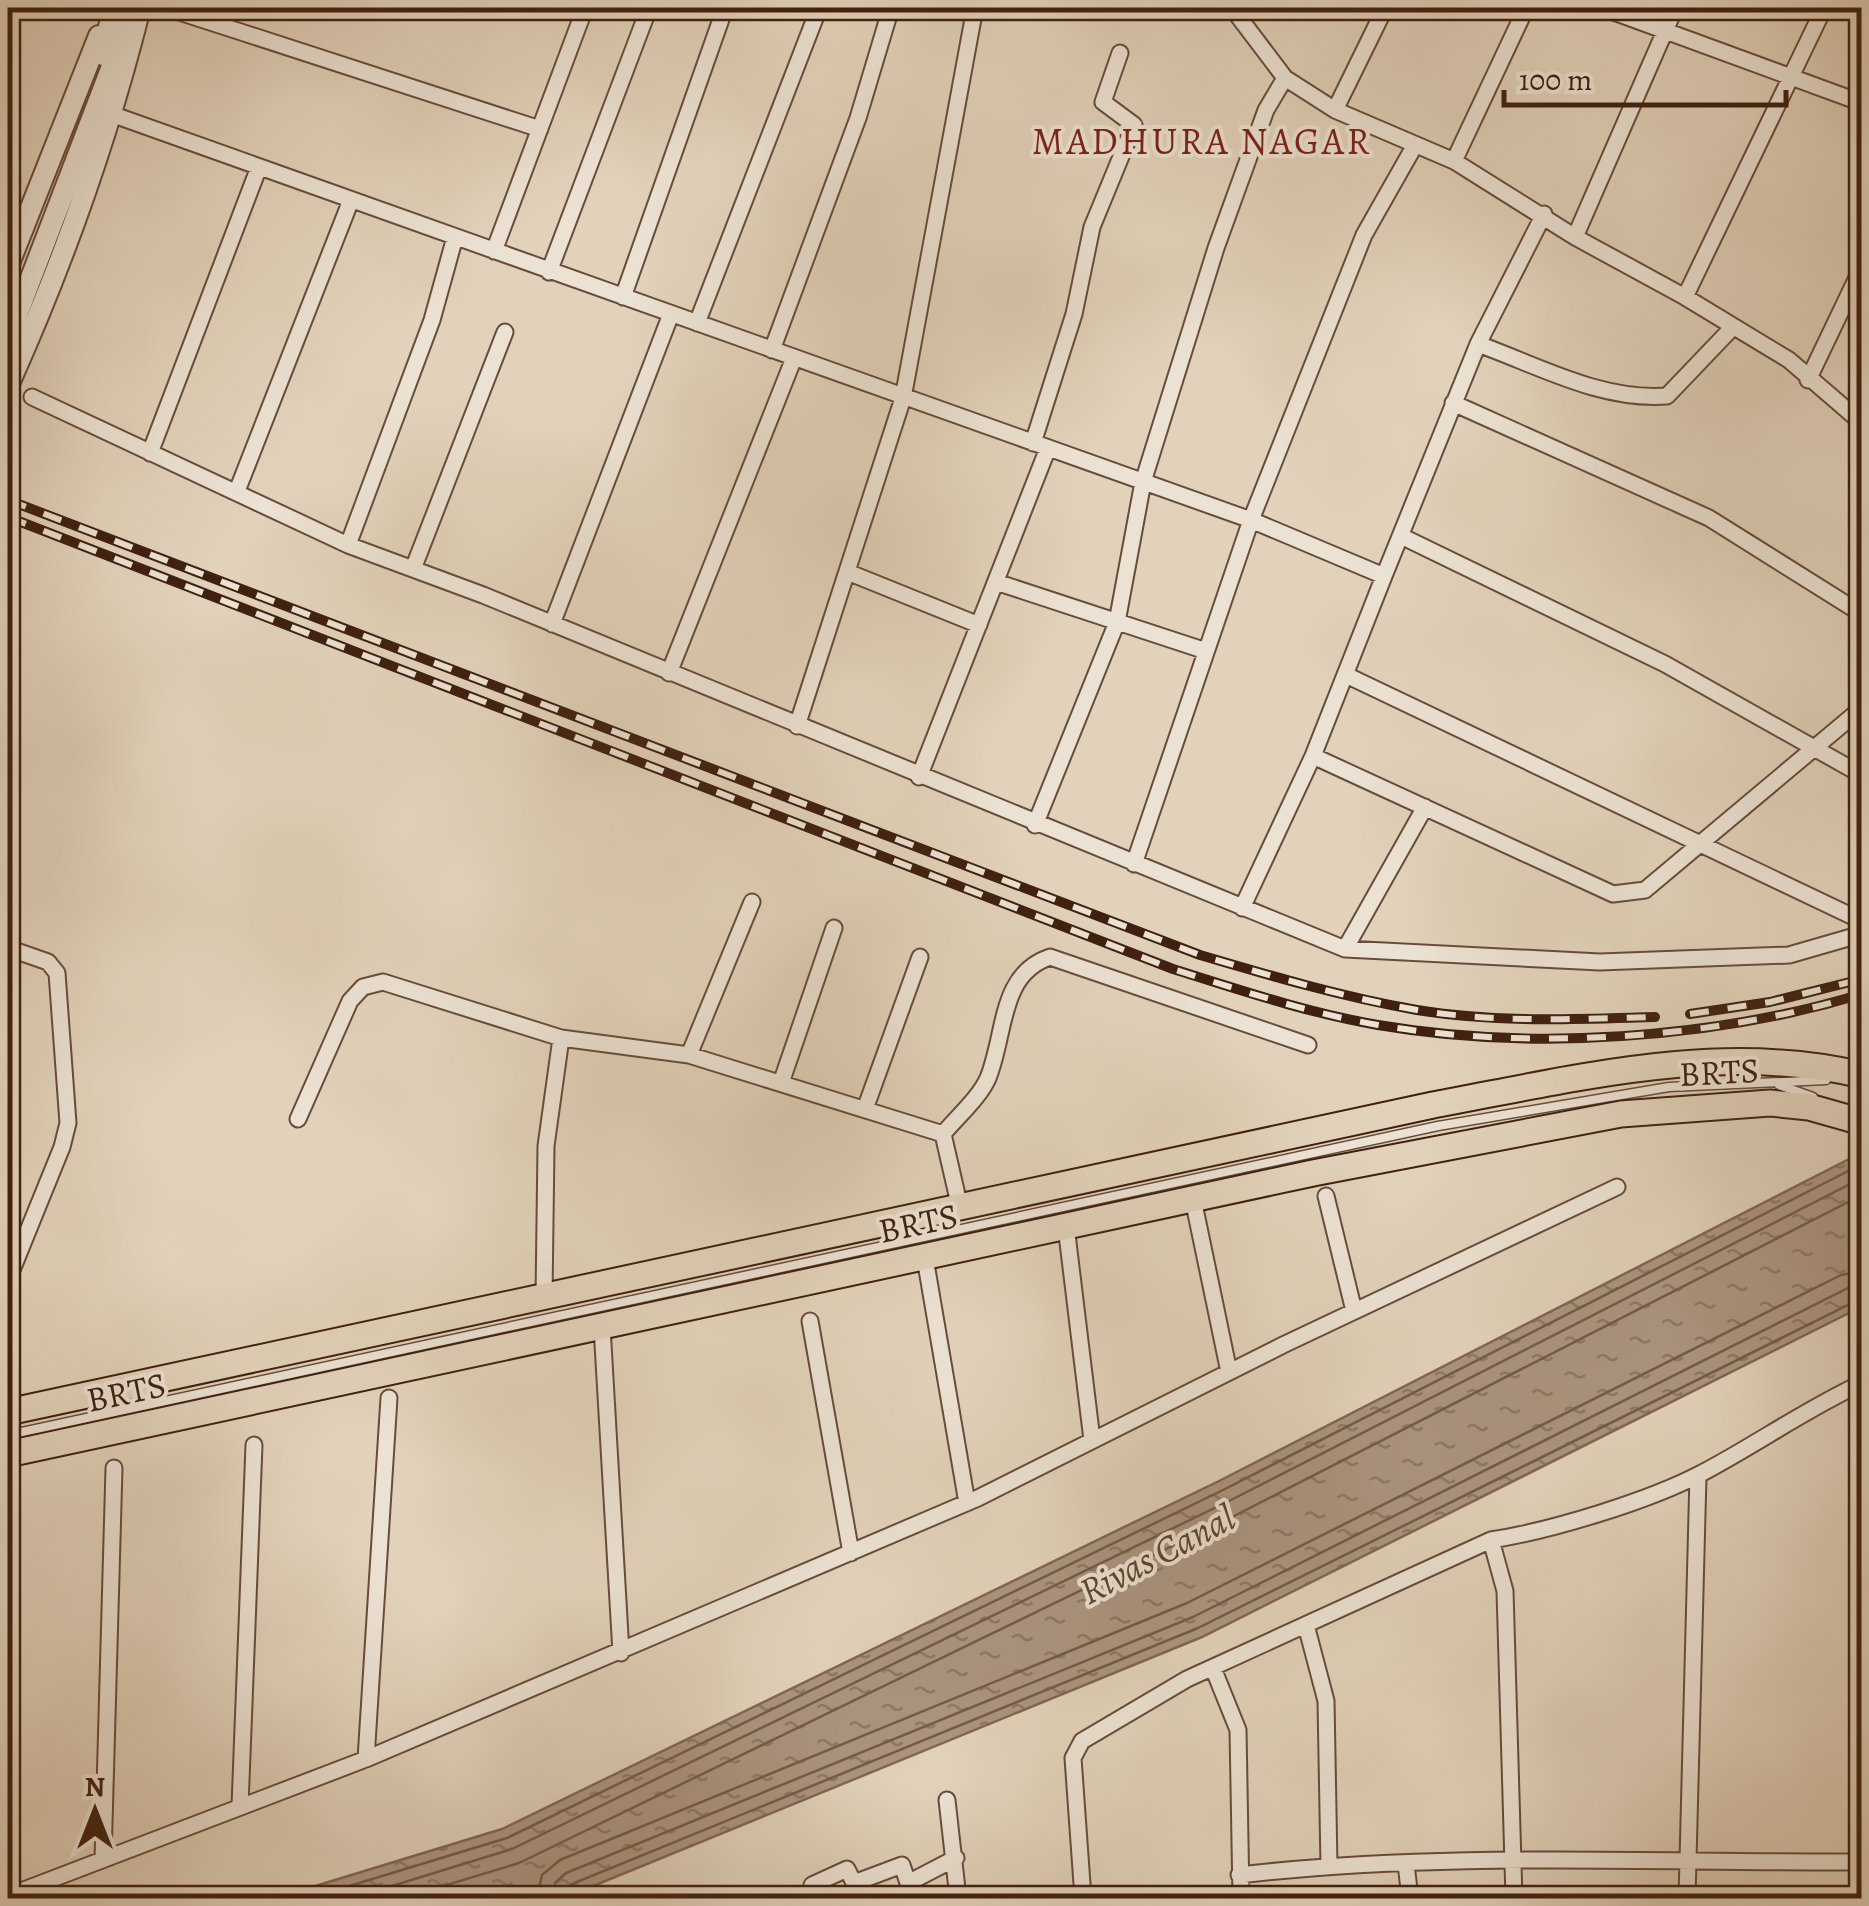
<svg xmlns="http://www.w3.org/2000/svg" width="1869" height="1906" viewBox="0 0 1869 1906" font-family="Alegreya,serif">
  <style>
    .water { fill: url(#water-ripples); stroke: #806654; stroke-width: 2.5 }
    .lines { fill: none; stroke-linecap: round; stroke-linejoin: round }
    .shore { stroke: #755a48; stroke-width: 2.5 }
    .service-casing { stroke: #684c3b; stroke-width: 11 }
    .minor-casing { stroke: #684c3b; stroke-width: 19 }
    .tertiary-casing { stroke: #684c3b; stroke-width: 24 }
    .primary-casing { stroke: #3f2010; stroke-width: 29 }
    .service { stroke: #ece2d3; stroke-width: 8 }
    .minor { stroke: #ece2d3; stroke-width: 15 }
    .tertiary { stroke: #ece2d3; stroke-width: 20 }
    .primary { stroke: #e2d2bb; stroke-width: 25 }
    .rail-casing { stroke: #3f2010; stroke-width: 10 }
    .rail { stroke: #ece2d3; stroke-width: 6; stroke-dasharray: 19; stroke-linecap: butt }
    .labels { text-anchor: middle; stroke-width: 8; stroke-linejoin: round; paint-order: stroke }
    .street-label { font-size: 35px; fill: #3f2010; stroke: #ece2d3 }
    .neighbourhood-label { font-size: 38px; letter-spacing: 2.5px; fill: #7a1f14; stroke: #ece2d3 }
    .water-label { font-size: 38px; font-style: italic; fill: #5f4332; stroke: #ece2d3 }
  </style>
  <defs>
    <pattern id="water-ripples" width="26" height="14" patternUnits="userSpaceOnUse" patternTransform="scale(2.5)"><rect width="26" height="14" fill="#ab9581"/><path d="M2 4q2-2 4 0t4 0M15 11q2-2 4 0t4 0" fill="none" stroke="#8d7968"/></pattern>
  </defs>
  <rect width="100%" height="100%" fill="#e2d2bb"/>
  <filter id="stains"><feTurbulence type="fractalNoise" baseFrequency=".002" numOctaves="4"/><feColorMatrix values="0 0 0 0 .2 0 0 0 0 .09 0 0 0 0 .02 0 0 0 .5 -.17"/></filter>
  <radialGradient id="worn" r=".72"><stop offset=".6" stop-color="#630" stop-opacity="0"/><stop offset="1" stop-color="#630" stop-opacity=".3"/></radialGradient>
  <path class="water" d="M 1861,1153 L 1861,1307 L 1202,1637 L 564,1898 L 276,1898 L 502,1829 L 1219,1481 Z"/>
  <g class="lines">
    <path class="shore" d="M 310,1898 L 507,1838 L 1223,1490 L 1862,1164
      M 353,1898 L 512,1849 L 1229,1501 L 1862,1178
      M 404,1898 L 519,1863 L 1236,1515 L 1862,1195
      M 537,1898 L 542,1875 L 560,1860 L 1187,1603 L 1841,1275 L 1862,1271
      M 552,1898 L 555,1883 L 566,1873 L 1193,1617 L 1848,1288 L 1862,1286
      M 564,1898 L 572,1884 L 1198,1628 L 1862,1298"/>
    <defs>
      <path id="service" d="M 1779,1085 L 1813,1097
        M 8,1435 L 1438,1126 L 1669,1087 L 1826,1080"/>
      <path id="minor" d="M 167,8 L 540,129
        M 1232,8 L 1285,78 L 1335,110 L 1454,161 L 1575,237 L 1685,297 L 1789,360 L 1862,423
        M 1603,8 L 1862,103
        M 1335,110 L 1385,8
        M 114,115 L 1251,520 L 1384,576 L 1478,344 L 1544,214
        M 1454,161 L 1526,8
        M 1575,237 L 1675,8
        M 494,251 L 585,8
        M 549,272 L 649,8
        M 623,297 L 725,8
        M 1685,297 L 1824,8
        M 697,323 L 819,8
        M 1478,344 C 1539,366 1601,401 1667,396 L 1733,327
        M 772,350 L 858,118 L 891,8
        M 1808,380 L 1862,267
        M 32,397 L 348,545 L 483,595 L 1345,949 L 1600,962 L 1789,955 L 1862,934
        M 1453,403 L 1709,518 L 1862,614
        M 1033,443 L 1074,314 L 1092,227 L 1134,125 L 1103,102 L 1120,53
        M 150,453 L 259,167
        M 237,491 L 351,200
        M 1401,536 L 1665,664 L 1862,775
        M 348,545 L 432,320 L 455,237
        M 413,569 L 505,332
        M 850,573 L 979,625
        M 996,582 L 1203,650
        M 552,624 L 671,314
        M 669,673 L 794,358
        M 1346,675 L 1862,921
        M 797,726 L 903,398 L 975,8
        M 1313,756 L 1613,894 L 1645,890 L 1862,708
        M 919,777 L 1048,448
        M 1035,825 L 1117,622 L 1143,482 L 1216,248 L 1266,110 L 1285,78
        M 1134,864 L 1251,520 L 1364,235 L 1415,145
        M 1242,908 L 1313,756 L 1384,576
        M 8,948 L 48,962 L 57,973 L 68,1123 L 62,1147 L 8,1280
        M 1345,949 L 1425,807
        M 689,1055 L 752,902
        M 781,1083 L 834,928
        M 865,1109 L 920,957
        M 298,1119 L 350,1001 L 363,987 L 383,982 L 561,1038 L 689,1055 L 943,1134 L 960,1208
        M 943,1134 C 957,1117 980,1097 988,1078 C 1006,1034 999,974 1050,957 L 1308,1045
        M 1326,1196 L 1354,1311
        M 1193,1199 L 1229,1372
        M 1066,1226 L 1092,1440
        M 925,1258 L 967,1503
        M 544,1297 L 546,1146 L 561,1038
        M 810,1321 L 851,1553
        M 602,1327 L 621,1653
        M 1306,1625 L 1326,1701 L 1329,1866
        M 1213,1668 L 1238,1730 L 1241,1898
        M 366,1759 L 389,1398
        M 947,1800 L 958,1898
        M 240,1806 L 254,1445
        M 103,1859 L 114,1468
        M 1406,1864 L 1410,1898
        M 1239,1875 C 1445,1851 1654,1863 1862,1862
        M 8,1896 L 366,1759 L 978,1498 L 1283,1345 L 1617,1187
        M 819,1898 L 812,1885 L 847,1869 L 854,1883 L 902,1865 L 908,1883 L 956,1858
        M 1083,1898 L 1073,1758 L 1082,1741 L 1187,1679 L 1491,1540
        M 1514,1898 L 1505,1591 L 1491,1540 C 1550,1531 1649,1501 1702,1473 C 1757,1444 1806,1409 1862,1383
        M 1687,1898 L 1698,1476"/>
      <path id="tertiary" d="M 103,55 L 113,8
        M 8,266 L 99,36
        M 8,338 L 127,27
        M 8,378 L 11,379 C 65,258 108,136 140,8"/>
      <path id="primary" d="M 8,1412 L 1433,1105 C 1574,1079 1720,1041 1862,1075
        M 8,1454 L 1313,1173 L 1621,1114 L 1770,1103 L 1809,1107 L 1862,1122"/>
    </defs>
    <use href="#service" class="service-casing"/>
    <use href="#minor" class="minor-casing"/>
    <use href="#tertiary" class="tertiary-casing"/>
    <use href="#primary" class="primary-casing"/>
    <use href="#service" class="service"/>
    <use href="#minor" class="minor"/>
    <use href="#tertiary" class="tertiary"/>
    <use href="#primary" class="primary"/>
    <defs>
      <path id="rail" d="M 8,500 L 1200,955 C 1271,976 1343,997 1417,1010 C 1495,1023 1576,1019 1655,1017
        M 8,517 L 1173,969 C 1240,990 1308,1013 1378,1025 C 1530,1051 1714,1039 1862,994
        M 1690,1014 L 1770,1002 L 1862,979"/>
    </defs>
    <use href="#rail" class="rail-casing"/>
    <use href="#rail" class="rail"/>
  </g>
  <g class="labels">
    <g class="street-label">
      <text transform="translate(1719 1072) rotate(-3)" y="12">BRTS</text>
      <text transform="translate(918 1223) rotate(-12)" y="12">BRTS</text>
      <text transform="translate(126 1392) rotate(-12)" y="12">BRTS</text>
    </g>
    <g class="neighbourhood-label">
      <text x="1202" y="154">MADHURA NAGAR</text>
    </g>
    <g class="water-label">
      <text transform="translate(1157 1554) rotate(-28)" y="13">Rivas Canal</text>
    </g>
  </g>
  <rect width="1869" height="1906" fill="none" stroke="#e2d2bb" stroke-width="40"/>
  <rect x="10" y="10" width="1849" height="1886" fill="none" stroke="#3f2010" stroke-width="5"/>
  <rect x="20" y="20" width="1829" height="1866" fill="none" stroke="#3f2010" stroke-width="2.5"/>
  <g transform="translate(95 1811)" stroke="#ece2d3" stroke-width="8" paint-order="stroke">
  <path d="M0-8L18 38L0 25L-18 38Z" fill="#3f2010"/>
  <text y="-15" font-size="28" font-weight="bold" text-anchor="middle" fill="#3f2010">N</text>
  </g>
  <path d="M1504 90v15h282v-15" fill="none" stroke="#3f2010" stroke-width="5"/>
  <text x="1519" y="90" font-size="30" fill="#3f2010" stroke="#ece2d3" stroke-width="8" paint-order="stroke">100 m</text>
  <rect width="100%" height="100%" filter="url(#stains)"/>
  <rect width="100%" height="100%" fill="url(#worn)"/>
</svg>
